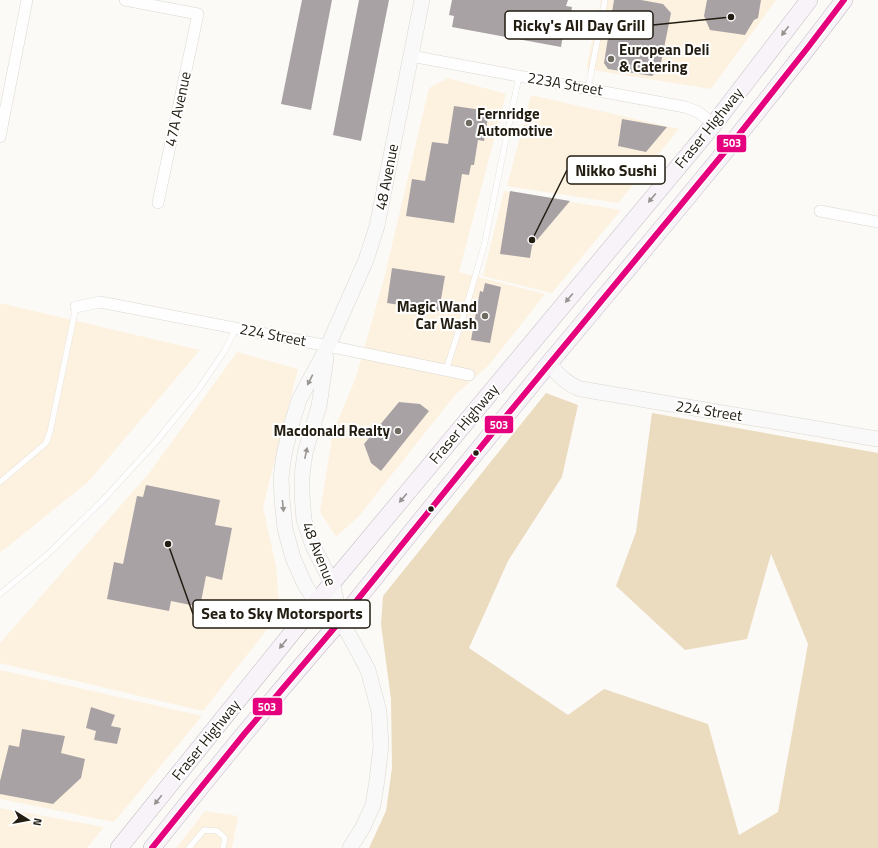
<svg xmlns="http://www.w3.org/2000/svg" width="878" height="848" viewBox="0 0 878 848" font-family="'Titillium Web',sans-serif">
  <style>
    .built { fill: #fdf2e0 }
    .forest { fill: #ebdbbf }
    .building { fill: #a8a2a4 }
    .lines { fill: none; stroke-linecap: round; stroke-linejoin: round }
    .lane-casing { stroke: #dbd7d0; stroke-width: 6 }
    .street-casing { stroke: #dbd7d0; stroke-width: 12 }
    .secondary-casing { stroke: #dbd7d0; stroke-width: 16 }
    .primary-casing { stroke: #c4bdc3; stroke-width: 18 }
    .lane { stroke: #fffefe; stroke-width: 5.5 }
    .street { stroke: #fffefe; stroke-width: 11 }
    .secondary { stroke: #faf9fa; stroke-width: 15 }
    .primary { stroke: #f7f3f8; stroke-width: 17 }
    .bus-1-casing { stroke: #fff; stroke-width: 9 }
    .bus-1 { stroke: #e5007d; stroke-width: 6 }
    .oneway { fill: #979290 }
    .oneway2 { fill: #999691 }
    .poi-dot { fill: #6e6a62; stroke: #fff; stroke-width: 1.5 }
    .bus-dot { fill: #221c11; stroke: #fff; stroke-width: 1.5 }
    .labels { text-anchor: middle; stroke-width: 4; stroke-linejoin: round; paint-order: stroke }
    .poi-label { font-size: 15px; font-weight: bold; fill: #221c11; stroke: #fff; text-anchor: start }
    .street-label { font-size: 15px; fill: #221c11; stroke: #fff }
    .leader { fill: none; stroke: #221c11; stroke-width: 1.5 }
    .callout-dot { fill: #221c11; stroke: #fff; stroke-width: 1.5 }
    .callout { fill: #fff; stroke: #221c11; stroke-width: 1.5 }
    .callout-label { font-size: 16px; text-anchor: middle; font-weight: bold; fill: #221c11 }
    .line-badge { stroke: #fff; stroke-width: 1.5 }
    .badge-label { font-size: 11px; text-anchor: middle; font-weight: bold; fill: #fff }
  </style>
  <rect width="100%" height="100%" fill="#fcfaf7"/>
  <path class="built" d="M 601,0 L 776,0 L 711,89 L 586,69 Z
    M 448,78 L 506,94 L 459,272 L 545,294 L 489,365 L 455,395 L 359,516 L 336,537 L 320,512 L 333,432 L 355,380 L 384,279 L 429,88 Z
    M 531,95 L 679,129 L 618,203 L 507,186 Z
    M 504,191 L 621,210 L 552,293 L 483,276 Z
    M 0,303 L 200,350 L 88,482 L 1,552 L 0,554 Z
    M 237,352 L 298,369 L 263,507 L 276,566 L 280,613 L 203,711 L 0,663 L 0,643 L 150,472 Z
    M 0,670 L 202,716 L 114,822 L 0,799 Z
    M 0,808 L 104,827 L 87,848 L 0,848 Z
    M 205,811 L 238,816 L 232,848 L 176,848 Z"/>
  <path class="forest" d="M 546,393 L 578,405 L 562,477 L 508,561 L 469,648 L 568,715 L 604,689 L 708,724 L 739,835 L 778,812 L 808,644 L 771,554 L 747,639 L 685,650 L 616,586 L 636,532 L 652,413 L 878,453 L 878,848 L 369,848 L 386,811 L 392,768 L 391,699 L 381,624 L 383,596 Z"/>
  <path class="building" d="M 302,0 L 332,0 L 311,110 L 281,104 Z
    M 359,0 L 389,0 L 361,141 L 333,135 Z
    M 452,0 L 568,0 L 566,6 L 572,7 L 571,14 L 573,14 L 571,25 L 565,24 L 561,47 L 452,27 L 454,16 L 449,15 Z
    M 614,0 L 641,0 L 663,4 L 671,13 L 660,68 L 652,76 L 608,69 L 604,63 Z
    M 707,0 L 761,0 L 758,18 L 754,20 L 745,35 L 710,30 L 704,16 Z
    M 454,106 L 489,111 L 484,141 L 478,140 L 474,165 L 471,165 L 469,175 L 462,174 L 454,223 L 406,216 L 412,179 L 425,181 L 432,142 L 448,144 Z
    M 622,119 L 667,127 L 646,152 L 618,146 Z
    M 510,191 L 570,201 L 532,246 L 530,258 L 500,254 Z
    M 392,268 L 445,276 L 439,311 L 387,303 Z
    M 485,283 L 501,287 L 490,343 L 471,340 L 480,291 L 483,292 Z
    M 399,402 L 420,404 L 429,411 L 381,471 L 371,463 L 364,444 Z
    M 146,485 L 220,500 L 215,525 L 232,528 L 222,580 L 206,576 L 200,607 L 171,601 L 169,611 L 107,599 L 114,562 L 123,564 L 137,496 L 143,497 Z
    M 91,707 L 115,715 L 111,726 L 121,728 L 117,744 L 94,740 L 96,731 L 86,728 Z
    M 22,729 L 65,736 L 61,753 L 85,759 L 81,778 L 53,804 L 0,794 L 0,781 L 9,745 L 19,747 Z"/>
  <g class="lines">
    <defs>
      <path id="lane" d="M 588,89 L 605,0
        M 446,370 L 466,308 L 484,246 L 519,76
        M 0,482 L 46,443 L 50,432 L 76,307
        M 0,594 L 47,555 L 105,498 L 154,444 L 198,390 L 224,352 L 236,328
        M 189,848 L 204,830 L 217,831 L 225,838 L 223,848"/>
      <path id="street" d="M 125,0 L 198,14 L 158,203
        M 411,56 L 685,107 L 698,112 L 714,124
        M 0,137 L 27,0
        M 820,211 L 878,222
        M 76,307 L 100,302 L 328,346 L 469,375"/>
      <path id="secondary" d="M 326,358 L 319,406 L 312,429 L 305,453 L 302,476 L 302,495 L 304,520 L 313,546 L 332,583 L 341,620 L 368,670 L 379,711 L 381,746 L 377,780 L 373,805 L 363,827 L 350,848
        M 549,364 C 558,374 567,385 581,389 L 878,439
        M 341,620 L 316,602 L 305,585 L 293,558 L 285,529 L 282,499 L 281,478 L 284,455 L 291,426 L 299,400 L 328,346 L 366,260 L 377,226 L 422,0"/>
      <path id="primary" d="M 119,848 L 332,583 L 714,124 L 809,0
        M 152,848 C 213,771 276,694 341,620 C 410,533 480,447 551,361 C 650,242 751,124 844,0"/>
    </defs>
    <use href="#lane" class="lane-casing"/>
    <use href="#street" class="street-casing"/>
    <use href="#secondary" class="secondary-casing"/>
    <use href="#primary" class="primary-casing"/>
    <use href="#lane" class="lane"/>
    <use href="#street" class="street"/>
    <use href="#secondary" class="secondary"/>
    <use href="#primary" class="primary"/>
    <defs>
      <path id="bus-1" d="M 152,848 L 245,733 L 341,620 L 498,426 L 737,137 L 809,46 L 844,0"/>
    </defs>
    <use href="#bus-1" class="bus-1-casing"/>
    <use href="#bus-1" class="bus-1"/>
  </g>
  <defs><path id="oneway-solid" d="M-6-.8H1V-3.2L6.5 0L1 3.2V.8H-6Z"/></defs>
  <g class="oneway">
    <use href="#oneway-solid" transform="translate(785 31) rotate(127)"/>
    <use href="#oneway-solid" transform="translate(652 198) rotate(130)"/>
    <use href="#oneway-solid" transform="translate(569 298) rotate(130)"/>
    <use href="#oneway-solid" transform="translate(403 498) rotate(130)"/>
    <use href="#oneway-solid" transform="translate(283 644) rotate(129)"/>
    <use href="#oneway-solid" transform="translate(158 800) rotate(129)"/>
  </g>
  <g class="oneway2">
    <use href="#oneway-solid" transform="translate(310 380) rotate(117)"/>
    <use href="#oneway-solid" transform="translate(306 453) rotate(-78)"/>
    <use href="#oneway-solid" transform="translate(283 506) rotate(84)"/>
  </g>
  <g class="poi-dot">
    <circle cx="611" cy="59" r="4"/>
    <circle cx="469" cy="123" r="4"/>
    <circle cx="485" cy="316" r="4"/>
    <circle cx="398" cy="431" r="4"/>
  </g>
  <g class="bus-dot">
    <circle cx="476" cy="453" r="3.5"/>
    <circle cx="431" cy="509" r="3.5"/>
  </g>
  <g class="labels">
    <g class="poi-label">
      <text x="619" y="55">European Deli<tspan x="619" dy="17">&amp; Catering</tspan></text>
      <text x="477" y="119">Fernridge<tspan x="477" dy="17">Automotive</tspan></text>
      <text x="477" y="312" text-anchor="end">Magic Wand<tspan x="477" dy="17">Car Wash</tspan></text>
      <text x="390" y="436" text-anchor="end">Macdonald Realty</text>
    </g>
    <g class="street-label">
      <text transform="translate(565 84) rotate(10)" y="5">223A Street</text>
      <text transform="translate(178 109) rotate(-78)" y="5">47A Avenue</text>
      <text transform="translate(709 128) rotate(-51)" y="5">Fraser Highway</text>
      <text transform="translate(387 177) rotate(-79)" y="5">48 Avenue</text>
      <text transform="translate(273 335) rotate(11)" y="5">224 Street</text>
      <text transform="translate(709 411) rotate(9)" y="5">224 Street</text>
      <text transform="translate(464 424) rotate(-50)" y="5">Fraser Highway</text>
      <text transform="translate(319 554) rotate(68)" y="5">48 Avenue</text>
      <text transform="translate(206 740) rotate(-51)" y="5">Fraser Highway</text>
    </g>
  </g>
  <path class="leader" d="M731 17L653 25M532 240L567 170M168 544L193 614"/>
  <g class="callout-dot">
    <circle cx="731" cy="17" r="4"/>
    <circle cx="532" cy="240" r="4"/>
    <circle cx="168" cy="544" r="4"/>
  </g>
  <g class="callout">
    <rect x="505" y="11" width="148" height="28" rx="4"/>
    <rect x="567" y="156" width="98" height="28" rx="4"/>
    <rect x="193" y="600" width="177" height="28" rx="4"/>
  </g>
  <g class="callout-label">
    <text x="579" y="31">Ricky's All Day Grill</text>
    <text x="616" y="176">Nikko Sushi</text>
    <text x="282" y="619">Sea to Sky Motorsports</text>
  </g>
  <g class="line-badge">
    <rect x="716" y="134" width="31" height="19" rx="4" fill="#e5007d"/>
    <rect x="484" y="415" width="30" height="19" rx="4" fill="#e5007d"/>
    <rect x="252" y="697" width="31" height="19" rx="4" fill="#e5007d"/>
  </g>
  <g class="badge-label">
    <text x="732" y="147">503</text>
    <text x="499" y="429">503</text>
    <text x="267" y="711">503</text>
  </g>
  <g transform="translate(28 820) rotate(101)" stroke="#ffffff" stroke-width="3" paint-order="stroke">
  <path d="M0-3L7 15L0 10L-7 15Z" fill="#221c11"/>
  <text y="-6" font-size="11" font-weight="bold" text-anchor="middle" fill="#221c11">N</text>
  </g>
</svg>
